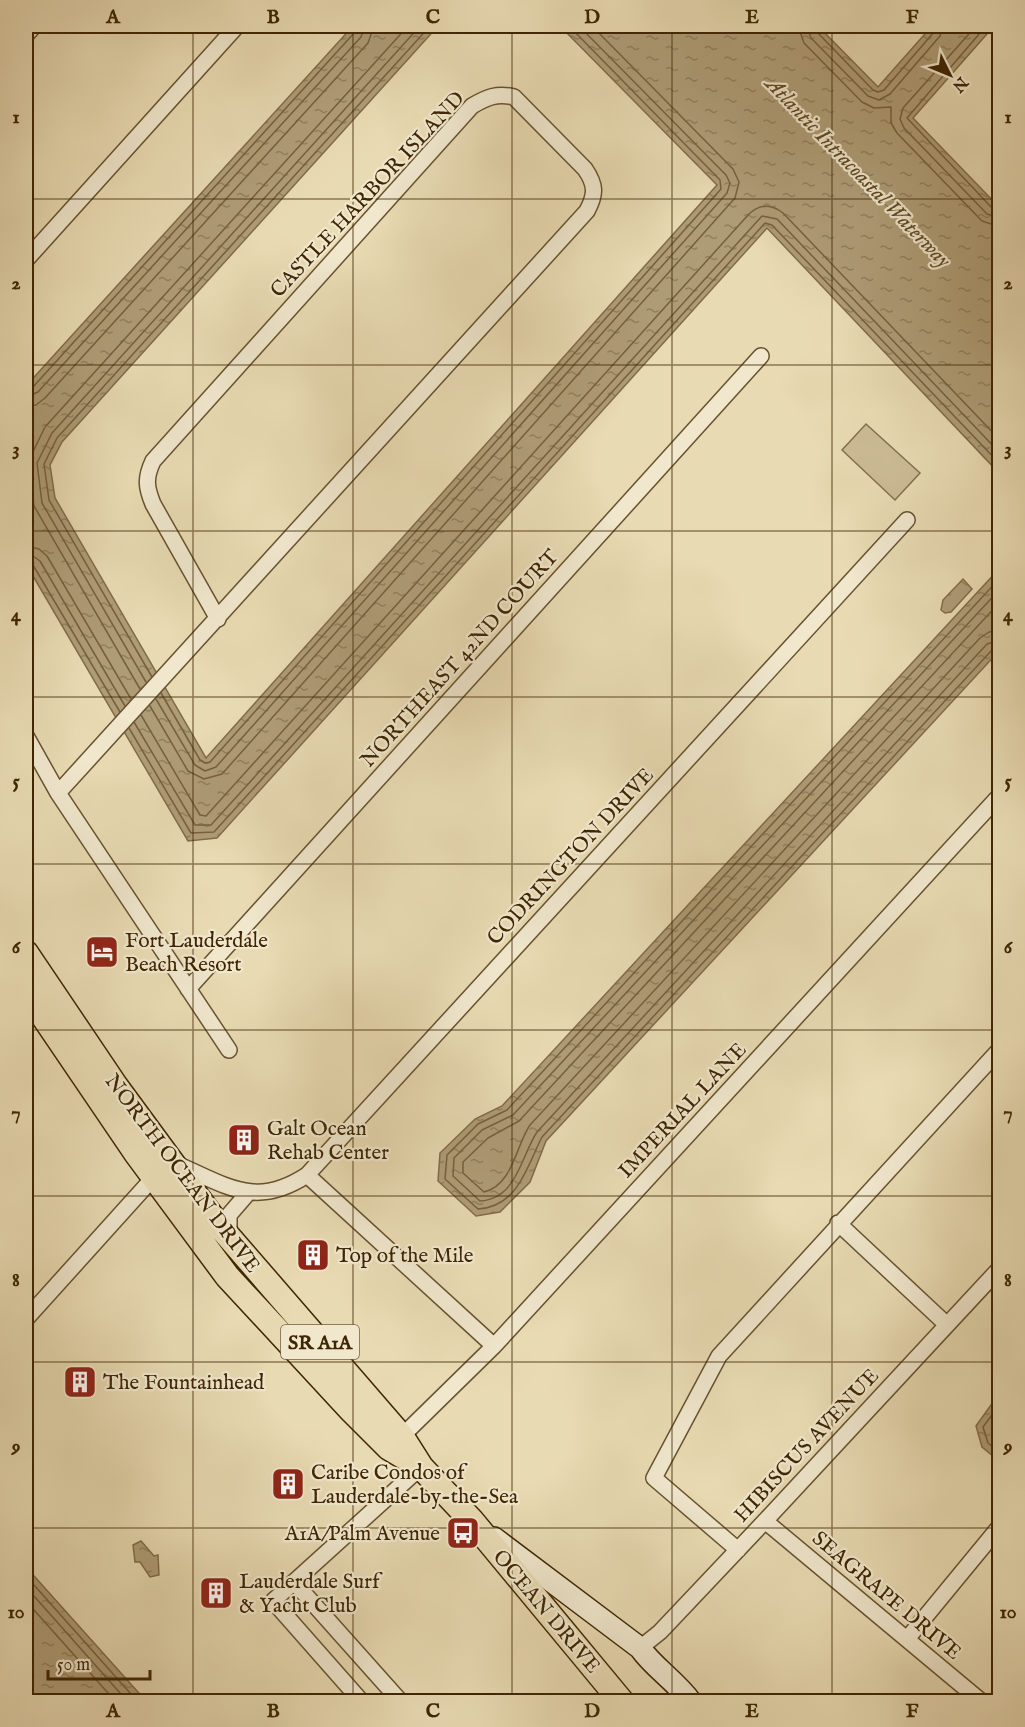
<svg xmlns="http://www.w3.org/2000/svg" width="1025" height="1727" viewBox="0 0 1025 1727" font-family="'IM FELL English',serif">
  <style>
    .pitch { fill: #cbbb94; stroke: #84704c; stroke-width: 1.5 }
    .water { fill: url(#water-ripples); stroke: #816c48; stroke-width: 1.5 }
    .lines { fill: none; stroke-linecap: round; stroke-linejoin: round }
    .shore { stroke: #76603c; stroke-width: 1.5 }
    .street-casing { stroke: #68522f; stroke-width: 18 }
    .secondary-casing { stroke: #3e2503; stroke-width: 24 }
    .primary-casing { stroke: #3e2503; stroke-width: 27 }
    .street { stroke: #f0e7cd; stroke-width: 15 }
    .secondary { stroke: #f0e7cd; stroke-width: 21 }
    .primary { stroke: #e8dab2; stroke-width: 24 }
    .grid { fill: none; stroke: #3e2503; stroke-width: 1.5; stroke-opacity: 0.55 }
    .labels { text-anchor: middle; stroke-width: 4.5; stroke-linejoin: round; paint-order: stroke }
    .shield { fill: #f0e7cd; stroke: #735f40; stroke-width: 1.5 }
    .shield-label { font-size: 20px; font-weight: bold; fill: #3e2503 }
    .street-label { font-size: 21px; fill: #3e2503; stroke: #f0e7cd }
    .poi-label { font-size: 21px; fill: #3e2503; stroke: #f0e7cd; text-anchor: start }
    .water-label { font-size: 22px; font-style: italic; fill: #604926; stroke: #f0e7cd }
    .neatline { fill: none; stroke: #3e2503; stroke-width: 2 }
    .grid-label { font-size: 20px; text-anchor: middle; font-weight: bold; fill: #3e2503 }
  </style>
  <defs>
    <pattern id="water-ripples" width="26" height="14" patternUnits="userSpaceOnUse" patternTransform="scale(1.5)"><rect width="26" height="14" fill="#ae9c76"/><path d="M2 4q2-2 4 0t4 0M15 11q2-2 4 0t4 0" fill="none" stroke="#8f7f5f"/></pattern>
  </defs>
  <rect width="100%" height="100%" fill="#e8dab2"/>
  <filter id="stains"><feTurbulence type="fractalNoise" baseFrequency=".00333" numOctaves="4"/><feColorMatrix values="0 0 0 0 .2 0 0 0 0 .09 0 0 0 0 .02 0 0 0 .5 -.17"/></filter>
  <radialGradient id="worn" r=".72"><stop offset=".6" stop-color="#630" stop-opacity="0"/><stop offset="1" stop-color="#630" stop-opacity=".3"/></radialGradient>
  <path class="pitch" d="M 866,424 L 920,473 L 895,500 L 842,450 Z"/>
  <path class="water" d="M 353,26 L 438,26 L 62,442 L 50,465 L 55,498 L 206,758 L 717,185 L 560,26 L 818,26 L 878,87 L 932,26 L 994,26 L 913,118 L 999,207 L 999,473 L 767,228 L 217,838 L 188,841 L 26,564 L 26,386 Z
    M 999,569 L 999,651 L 546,1141 L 530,1182 L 500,1212 L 476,1216 L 438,1181 L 440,1153 L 475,1119 L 502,1106 Z
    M 963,579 L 972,589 L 951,612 L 945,613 L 941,610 L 943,600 Z
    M 996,1398 L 1000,1398 L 999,1461 L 982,1447 L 976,1426 Z
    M 141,1541 L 154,1556 L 158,1555 L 159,1575 L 150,1577 L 140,1562 L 135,1562 L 133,1545 Z
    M 26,1567 L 146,1701 L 26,1701 Z"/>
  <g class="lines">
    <path class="shore" d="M 798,26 L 804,43 L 862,102 L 874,108 L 891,107 L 891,123 L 897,133 L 982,221 L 1000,227
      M 807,26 L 811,38 L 868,96 L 879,100 L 890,94 L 940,36 L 943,26
      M 815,26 L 817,32 L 873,90 L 878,92 L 884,90 L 934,32 L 936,26
      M 976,26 L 903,108 L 900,119 L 904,128 L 987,214 L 1000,218
      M 986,26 L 907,118 L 993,209 L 1000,211
      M 26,390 L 33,387 L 355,32 L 357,26
      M 26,397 L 38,392 L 361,37 L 365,26
      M 26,406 L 36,405 L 45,398 L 368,43 L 374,26
      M 26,546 L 39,549 L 47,556 L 131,699
      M 26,555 L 33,556 L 40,561 L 125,706
      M 26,562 L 33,565 L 120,712
      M 1000,578 L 507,1110 L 478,1124 L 447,1155 L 445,1179 L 478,1209 C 518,1207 527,1166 542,1137 L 992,650 L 1000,647
      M 1000,589 L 513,1115 L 482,1130 L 454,1158 L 453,1176 L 480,1201 C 517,1199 521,1156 537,1132 L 987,644 L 1000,640
      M 1000,602 L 519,1121 L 488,1138 L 463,1162 L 463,1173 L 484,1192 C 513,1185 516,1145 530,1125 L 980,638 L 989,632 L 1000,631
      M 152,677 L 49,500 L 44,464 L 57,438 L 430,26
      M 146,682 L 42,503 L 37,463 L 52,433 L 420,26
      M 140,689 L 34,506 L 28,462 L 45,427 L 408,26
      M 161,693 L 200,760 L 205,763 L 210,762 L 721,189 L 720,180 L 569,26
      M 156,699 L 195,765 L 205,771 L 216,767 L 727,193 L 730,183 L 726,175 L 579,26
      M 150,706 L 188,771 L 204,779 L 222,774 L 735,198 L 739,182 L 733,169 L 592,26
      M 141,715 L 200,815 L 206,816 L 749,214 C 760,204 772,204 783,213 L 1000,440
      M 134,722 L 195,825 L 211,825 L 762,216 L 777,219 L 1000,453
      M 129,728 L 191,833 L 214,832 L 765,223 L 772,225 L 1000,464
      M 1000,1404 L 983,1427 L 988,1443 L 1000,1453
      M 26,1576 L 138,1702
      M 26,1587 L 128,1702
      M 26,1601 L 116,1702"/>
    <defs>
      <path id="street" d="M 26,35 L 34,26
        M 26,260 L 237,26
        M 26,736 L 58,793 L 229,1050
        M 58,793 L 587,211 C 596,194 596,185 585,169 L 514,97 C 497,93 487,97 472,106 L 153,461 C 145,478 146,487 153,504 L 218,619
        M 188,989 L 761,356
        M 307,1175 L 494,1346
        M 838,1223 L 946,1324
        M 229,1237 L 229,1215 L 248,1193
        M 26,1319 L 154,1177 L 174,1163 C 225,1184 254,1210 307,1175 L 907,520
        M 396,1442 L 494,1346 L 1000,795
        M 765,1521 L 982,1702
        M 738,1550 L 654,1478 L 719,1356 L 1000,1049
        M 294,1582 L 401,1702
        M 907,1639 L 1000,1526
        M 640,1648 L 660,1632 L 765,1521 L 1000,1268
        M 362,1702 L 273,1601 L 421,1467"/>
      <path id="secondary" d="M 494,1538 L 640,1648 C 654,1668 676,1681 691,1702"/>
      <path id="primary" d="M 26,953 L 115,1085 L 215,1221 L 402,1437 L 421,1467 L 472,1521 L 622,1702
        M 26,991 L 136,1153 L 227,1276 L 352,1411 L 389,1448 L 416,1464"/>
    </defs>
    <use href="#street" class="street-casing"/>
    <use href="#secondary" class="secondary-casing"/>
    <use href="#primary" class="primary-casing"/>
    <use href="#street" class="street"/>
    <use href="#secondary" class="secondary"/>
    <use href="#primary" class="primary"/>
  </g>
  <path class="grid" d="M 193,26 L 193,1702M 353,26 L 353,1702M 512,26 L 512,1702M 672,26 L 672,1702M 832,26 L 832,1702M 26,199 L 1000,199M 26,365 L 1000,365M 26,531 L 1000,531M 26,697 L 1000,697M 26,864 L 1000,864M 26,1030 L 1000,1030M 26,1196 L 1000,1196M 26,1362 L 1000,1362M 26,1528 L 1000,1528"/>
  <defs>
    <symbol id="hotel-square" viewBox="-11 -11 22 22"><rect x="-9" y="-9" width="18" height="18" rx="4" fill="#8f2418" stroke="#f0e7cd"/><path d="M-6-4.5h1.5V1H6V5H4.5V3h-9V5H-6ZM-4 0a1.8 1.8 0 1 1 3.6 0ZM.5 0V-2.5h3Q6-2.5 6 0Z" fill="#fff"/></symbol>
    <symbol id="building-square" viewBox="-11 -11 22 22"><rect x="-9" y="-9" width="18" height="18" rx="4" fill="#8f2418" stroke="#f0e7cd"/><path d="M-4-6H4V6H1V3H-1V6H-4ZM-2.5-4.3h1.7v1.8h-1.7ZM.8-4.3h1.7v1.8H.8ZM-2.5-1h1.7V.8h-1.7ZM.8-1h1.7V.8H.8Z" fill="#fff"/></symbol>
    <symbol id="bus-square" viewBox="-11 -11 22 22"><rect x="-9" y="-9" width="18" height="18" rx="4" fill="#8f2418" stroke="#f0e7cd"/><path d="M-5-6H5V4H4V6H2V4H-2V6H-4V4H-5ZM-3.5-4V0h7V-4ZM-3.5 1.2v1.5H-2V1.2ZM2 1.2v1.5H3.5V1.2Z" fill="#fff"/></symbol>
  </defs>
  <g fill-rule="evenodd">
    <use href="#hotel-square" x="83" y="933" width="38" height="38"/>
    <use href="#building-square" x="225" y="1121" width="38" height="38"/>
    <use href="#building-square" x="294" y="1236" width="38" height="38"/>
    <use href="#building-square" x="61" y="1363" width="38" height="38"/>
    <use href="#building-square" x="269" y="1465" width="38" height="38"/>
    <use href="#bus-square" x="444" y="1514" width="38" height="38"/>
    <use href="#building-square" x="197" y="1574" width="38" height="38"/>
  </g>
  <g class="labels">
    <rect class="shield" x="281" y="1325" width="78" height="34" rx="4.5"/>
    <g class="shield-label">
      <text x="320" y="1349">SR A1A</text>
    </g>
    <g class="street-label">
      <text transform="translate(367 194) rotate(-47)" y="7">CASTLE HARBOR ISLAND</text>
      <text transform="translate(459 658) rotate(-48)" y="7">NORTHEAST 42ND COURT</text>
      <text transform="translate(570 856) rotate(-47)" y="7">CODRINGTON DRIVE</text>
      <text transform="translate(682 1110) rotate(-47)" y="7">IMPERIAL LANE</text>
      <text transform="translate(183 1173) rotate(53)" y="7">NORTH OCEAN DRIVE</text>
      <text transform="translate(806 1445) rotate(-47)" y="7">HIBISCUS AVENUE</text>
      <text transform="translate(887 1595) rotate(40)" y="7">SEAGRAPE DRIVE</text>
      <text transform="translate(547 1611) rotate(50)" y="7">OCEAN DRIVE</text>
    </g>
    <g class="poi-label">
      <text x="125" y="947">Fort Lauderdale<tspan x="125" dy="24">Beach Resort</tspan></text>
      <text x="267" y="1135">Galt Ocean<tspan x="267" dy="24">Rehab Center</tspan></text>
      <text x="336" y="1262">Top of the Mile</text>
      <text x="103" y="1389">The Fountainhead</text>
      <text x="311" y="1479">Caribe Condos of<tspan x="311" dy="24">Lauderdale-by-the-Sea</tspan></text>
      <text x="440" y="1540" text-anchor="end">A1A/Palm Avenue</text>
      <text x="239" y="1588">Lauderdale Surf<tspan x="239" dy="24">&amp; Yacht Club</tspan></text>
    </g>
    <g class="water-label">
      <text transform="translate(859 171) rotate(46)" y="8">Atlantic Intracoastal Waterway</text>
    </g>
  </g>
  <rect width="1025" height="1727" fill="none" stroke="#e8dab2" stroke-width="66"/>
  <g transform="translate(950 75) rotate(133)" stroke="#f0e7cd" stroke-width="4.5" paint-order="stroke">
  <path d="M0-4.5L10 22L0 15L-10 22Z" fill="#3e2503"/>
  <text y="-9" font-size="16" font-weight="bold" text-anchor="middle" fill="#3e2503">N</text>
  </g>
  <path d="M48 1670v9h102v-9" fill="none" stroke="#3e2503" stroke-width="3"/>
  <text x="57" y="1670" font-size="18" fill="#3e2503" stroke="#f0e7cd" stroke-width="4.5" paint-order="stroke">50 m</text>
  <rect x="33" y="33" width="959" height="1661" class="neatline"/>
  <g class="grid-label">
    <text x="113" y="23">A</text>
    <text x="273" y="23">B</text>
    <text x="433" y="23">C</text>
    <text x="592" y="23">D</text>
    <text x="752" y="23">E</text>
    <text x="912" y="23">F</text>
    <text x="16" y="123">1</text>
    <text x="1008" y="123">1</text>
    <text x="16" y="289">2</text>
    <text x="1008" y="289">2</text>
    <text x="16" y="455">3</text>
    <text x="1008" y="455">3</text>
    <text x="16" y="621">4</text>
    <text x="1008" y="621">4</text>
    <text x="16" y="787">5</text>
    <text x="1008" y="787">5</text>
    <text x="16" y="953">6</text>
    <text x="1008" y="953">6</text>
    <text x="16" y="1119">7</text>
    <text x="1008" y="1119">7</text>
    <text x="16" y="1286">8</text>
    <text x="1008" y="1286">8</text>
    <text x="16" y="1452">9</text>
    <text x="1008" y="1452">9</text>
    <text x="16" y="1618">10</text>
    <text x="1008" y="1618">10</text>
    <text x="113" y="1717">A</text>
    <text x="273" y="1717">B</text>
    <text x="433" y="1717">C</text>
    <text x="592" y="1717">D</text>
    <text x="752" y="1717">E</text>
    <text x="912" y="1717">F</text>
  </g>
  <rect width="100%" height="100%" filter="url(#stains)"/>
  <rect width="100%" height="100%" fill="url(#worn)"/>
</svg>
